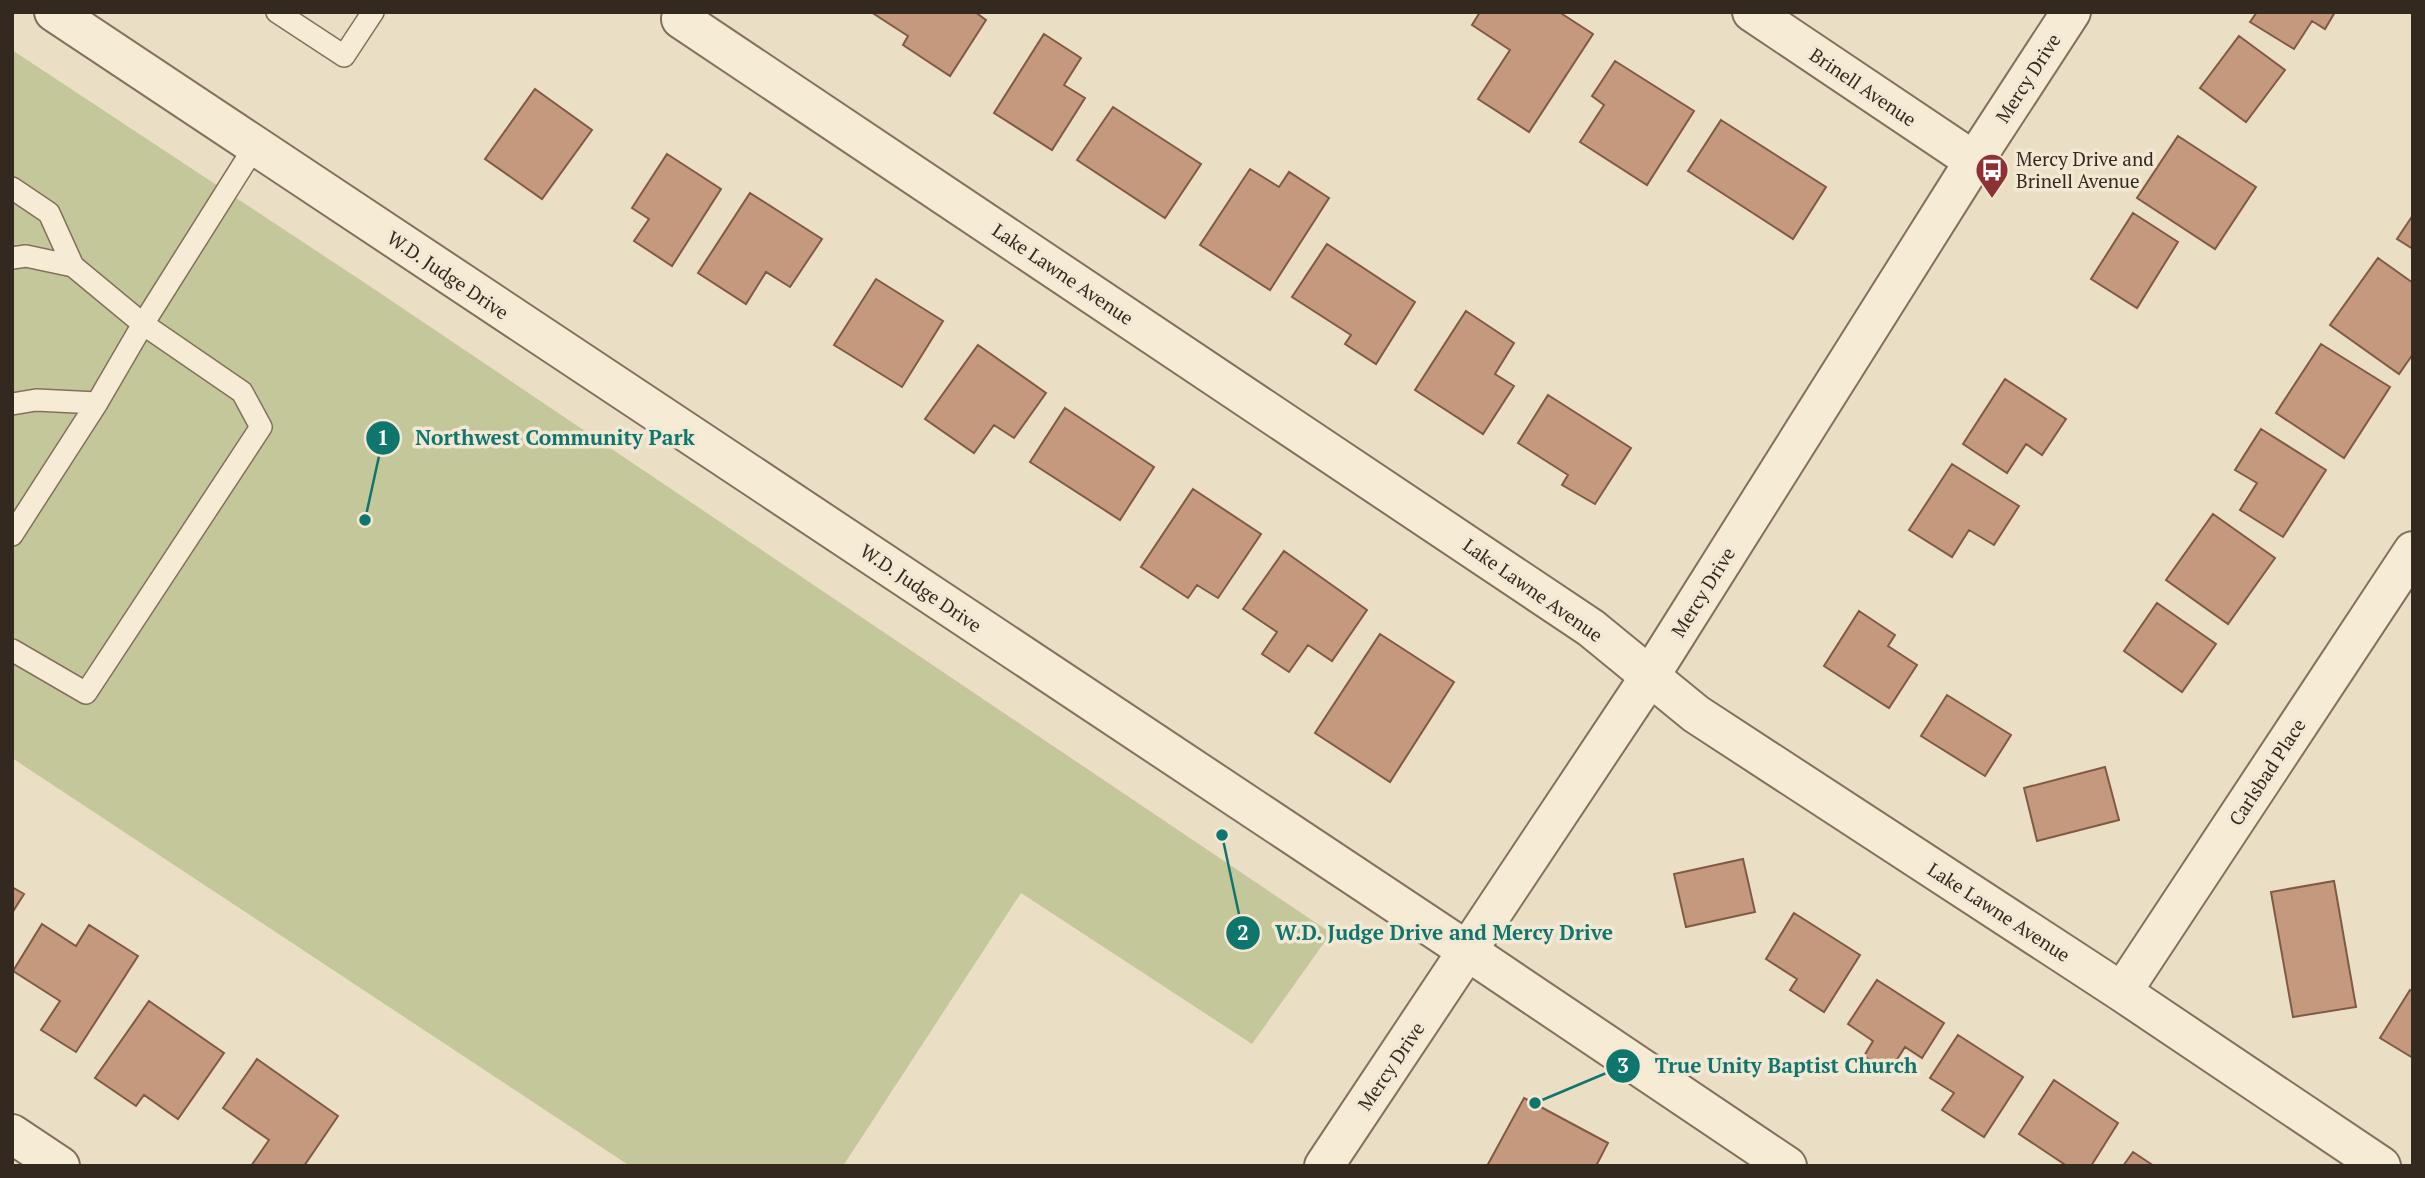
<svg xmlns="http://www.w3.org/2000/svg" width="2425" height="1178" viewBox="0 0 2425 1178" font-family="'PT Serif',serif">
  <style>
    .green { fill: #c3c799 }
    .building { fill: #c5997d; stroke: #805a44; stroke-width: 2 }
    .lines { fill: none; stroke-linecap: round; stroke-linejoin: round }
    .service-casing { stroke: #83705c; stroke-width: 24 }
    .minor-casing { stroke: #83705c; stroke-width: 42 }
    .tertiary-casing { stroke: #83705c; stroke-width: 42 }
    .service { stroke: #f6ecd6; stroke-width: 21 }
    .minor { stroke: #f6ecd6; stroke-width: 38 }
    .tertiary { stroke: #f6ecd6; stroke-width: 38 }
    .labels { text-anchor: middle; stroke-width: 7; stroke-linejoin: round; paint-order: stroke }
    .street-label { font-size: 19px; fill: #34291f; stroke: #f2e8d3 }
    .poi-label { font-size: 19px; fill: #34291f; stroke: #f2e8d3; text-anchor: start }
    .leader { fill: none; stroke: #0f766e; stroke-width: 2.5 }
    .callout-dot { fill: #0f766e; stroke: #f2e8d3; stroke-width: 2.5 }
    .mark-label { font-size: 21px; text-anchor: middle; font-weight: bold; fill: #fff }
    .callout-label { font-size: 21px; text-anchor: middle; font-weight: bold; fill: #0f766e; stroke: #f2e8d3; stroke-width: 7; stroke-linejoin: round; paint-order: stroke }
  </style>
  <rect width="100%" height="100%" fill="#eadec4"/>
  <path class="green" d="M 12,50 L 365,283 L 1331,933 L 1252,1044 L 1021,893 L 843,1166 L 630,1166 L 12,758 Z"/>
  <path class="building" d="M 871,12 L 975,12 L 986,20 L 950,76 L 903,45 L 908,36 Z
    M 1480,12 L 1559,12 L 1593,34 L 1529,132 L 1478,99 L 1510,50 L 1472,25 Z
    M 2257,12 L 2335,12 L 2325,29 L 2312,21 L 2294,49 L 2250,22 Z
    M 1044,34 L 1081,58 L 1064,85 L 1085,98 L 1052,150 L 994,113 Z
    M 2239,36 L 2285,70 L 2246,122 L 2200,88 Z
    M 1615,61 L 1694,111 L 1647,185 L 1580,142 L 1604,105 L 1592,96 Z
    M 535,89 L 592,130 L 542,199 L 485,159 Z
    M 1113,107 L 1201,164 L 1165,218 L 1077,160 Z
    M 1721,120 L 1826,187 L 1793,239 L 1688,171 Z
    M 2178,136 L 2256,187 L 2215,249 L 2137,198 Z
    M 667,154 L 721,189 L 672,266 L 634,241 L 649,219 L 632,208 Z
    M 1250,169 L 1279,187 L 1289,172 L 1329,198 L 1270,290 L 1200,245 Z
    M 750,193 L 822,239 L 790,287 L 766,272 L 746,304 L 698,273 Z
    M 2133,213 L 2178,242 L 2137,308 L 2091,279 Z
    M 2413,215 L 2413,249 L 2397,239 Z
    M 1327,244 L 1415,302 L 1376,364 L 1345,344 L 1351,335 L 1292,297 Z
    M 2378,258 L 2413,283 L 2413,354 L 2399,374 L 2330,325 Z
    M 876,279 L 943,321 L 902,387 L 834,345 Z
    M 1466,311 L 1514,343 L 1495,374 L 1514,386 L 1483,434 L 1415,390 Z
    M 2321,344 L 2390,387 L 2344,458 L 2276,413 Z
    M 978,345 L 1046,393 L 1014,438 L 994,425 L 974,453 L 925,419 Z
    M 2005,379 L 2066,419 L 2042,455 L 2026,444 L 2007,473 L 1963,444 Z
    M 1548,395 L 1631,448 L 1595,504 L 1562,485 L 1568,475 L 1518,443 Z
    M 1065,408 L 1154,467 L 1120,520 L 1030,462 Z
    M 2261,429 L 2326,470 L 2283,537 L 2240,510 L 2257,483 L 2235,470 Z
    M 1952,464 L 2019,506 L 1994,545 L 1969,530 L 1952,557 L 1909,530 Z
    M 1193,489 L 1261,534 L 1218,598 L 1197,585 L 1188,598 L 1141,567 Z
    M 2213,514 L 2275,558 L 2228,624 L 2166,580 Z
    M 1284,551 L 1367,610 L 1332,661 L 1308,645 L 1289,672 L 1262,654 L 1277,632 L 1243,609 Z
    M 2157,603 L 2216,644 L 2182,692 L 2124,651 Z
    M 1859,611 L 1895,635 L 1888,646 L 1917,665 L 1889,708 L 1824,666 Z
    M 1380,634 L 1454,682 L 1390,782 L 1315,733 Z
    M 1947,695 L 2011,735 L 1985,776 L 1921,736 Z
    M 2105,767 L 2119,820 L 2037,841 L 2024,788 Z
    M 1743,859 L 1755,912 L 1686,927 L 1674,874 Z
    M 2334,881 L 2356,1007 L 2293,1017 L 2271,892 Z
    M 12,887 L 24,894 L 12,913 Z
    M 1794,913 L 1860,955 L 1824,1012 L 1790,990 L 1797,979 L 1766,959 Z
    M 42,924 L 76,946 L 89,925 L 138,956 L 76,1052 L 41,1030 L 60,1001 L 13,971 Z
    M 1877,980 L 1944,1023 L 1922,1058 L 1905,1047 L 1889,1072 L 1864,1056 L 1873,1041 L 1848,1024 Z
    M 2410,990 L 2413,992 L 2413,1058 L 2380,1038 Z
    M 149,1001 L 224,1053 L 178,1119 L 144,1095 L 136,1106 L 95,1078 Z
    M 1958,1035 L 2023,1077 L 1984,1137 L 1942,1110 L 1954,1093 L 1930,1078 Z
    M 257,1059 L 338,1116 L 304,1166 L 251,1166 L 269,1140 L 223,1108 Z
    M 2054,1080 L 2118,1123 L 2091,1166 L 2067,1166 L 2019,1134 Z
    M 1524,1098 L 1608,1143 L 1596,1166 L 1487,1166 Z
    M 2133,1152 L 2154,1166 L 2123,1166 Z"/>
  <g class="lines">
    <defs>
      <path id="service" d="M 277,12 L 344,56 L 373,12
        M 12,188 L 49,213 L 73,266
        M 12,258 L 26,256 L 73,266 L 143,324 L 255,146
        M 12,404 L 36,400 L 97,403
        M 12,535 L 97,403 L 143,324 L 242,392 L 261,427 L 86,693 L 12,650"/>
      <path id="minor" d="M 1752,12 L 1974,161
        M 681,19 L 1591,628 L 1696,714 L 2122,992 L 2381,1166
        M 1466,950 L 1787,1166
        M 2122,992 L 2413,551
        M 12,1134 L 60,1166"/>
      <path id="tertiary" d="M 54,12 L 1466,950
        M 1324,1166 L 1650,676 L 1974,161 L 2071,12"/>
    </defs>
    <use href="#service" class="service-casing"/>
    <use href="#minor" class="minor-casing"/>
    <use href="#tertiary" class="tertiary-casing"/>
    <use href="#service" class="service"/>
    <use href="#minor" class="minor"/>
    <use href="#tertiary" class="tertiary"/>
  </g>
  <defs>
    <symbol id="bus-pin" viewBox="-11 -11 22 30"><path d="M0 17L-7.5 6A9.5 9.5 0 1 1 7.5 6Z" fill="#8d3134" stroke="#f2e8d3"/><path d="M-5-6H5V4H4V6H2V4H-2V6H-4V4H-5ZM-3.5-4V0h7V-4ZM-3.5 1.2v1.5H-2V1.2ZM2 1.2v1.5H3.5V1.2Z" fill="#fff"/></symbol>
  </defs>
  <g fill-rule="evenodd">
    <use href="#bus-pin" x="1973" y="151" width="38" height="52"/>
  </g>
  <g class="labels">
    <g class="street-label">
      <text transform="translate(2028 78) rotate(-57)" y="7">Mercy Drive</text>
      <text transform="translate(1863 87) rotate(34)" y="7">Brinell Avenue</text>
      <text transform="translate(1063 274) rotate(34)" y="7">Lake Lawne Avenue</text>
      <text transform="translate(448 275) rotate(34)" y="7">W.D. Judge Drive</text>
      <text transform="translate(921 588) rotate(34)" y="7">W.D. Judge Drive</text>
      <text transform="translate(1533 590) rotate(35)" y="7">Lake Lawne Avenue</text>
      <text transform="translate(1703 592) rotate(-58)" y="7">Mercy Drive</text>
      <text transform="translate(2267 772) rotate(-57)" y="7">Carlsbad Place</text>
      <text transform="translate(1999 912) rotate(33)" y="7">Lake Lawne Avenue</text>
      <text transform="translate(1391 1066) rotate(-56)" y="7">Mercy Drive</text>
    </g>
    <g class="poi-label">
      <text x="2016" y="166">Mercy Drive and<tspan x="2016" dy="22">Brinell Avenue</tspan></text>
    </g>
  </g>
  <path class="leader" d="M365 520L383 438M1222 835L1243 933M1535 1103L1623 1066"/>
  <g class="callout-dot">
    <circle cx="365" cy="520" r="7"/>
    <circle cx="1222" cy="835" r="7"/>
    <circle cx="1535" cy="1103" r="7"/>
    <circle cx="383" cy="438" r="18"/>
    <circle cx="1243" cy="933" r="18"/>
    <circle cx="1623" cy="1066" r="18"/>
  </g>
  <g class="mark-label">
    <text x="383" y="445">1</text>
    <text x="1243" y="940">2</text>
    <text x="1623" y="1073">3</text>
  </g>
  <g class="callout-label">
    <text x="555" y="445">Northwest Community Park</text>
    <text x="1444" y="940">W.D. Judge Drive and Mercy Drive</text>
    <text x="1786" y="1073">True Unity Baptist Church</text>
  </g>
  <rect width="2425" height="1178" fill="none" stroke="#34291f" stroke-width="28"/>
</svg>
